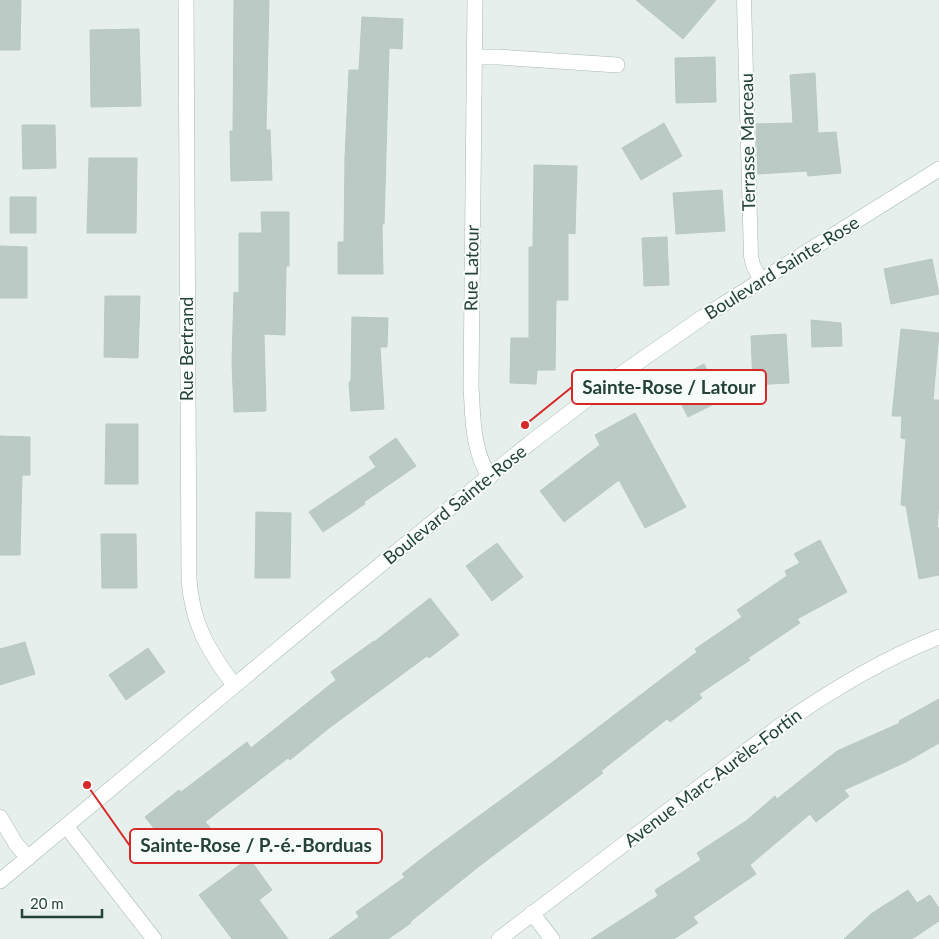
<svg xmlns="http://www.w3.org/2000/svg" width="939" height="939" viewBox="0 0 939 939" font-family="Lato,sans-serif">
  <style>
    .building { fill: #bbcac4; stroke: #b8c9c2 }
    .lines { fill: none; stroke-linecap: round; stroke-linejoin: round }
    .lane-casing { stroke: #a8b8b2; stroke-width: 15 }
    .street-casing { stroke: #a8b8b2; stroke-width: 16 }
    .secondary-casing { stroke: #a4bbb3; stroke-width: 16 }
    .lane { stroke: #fff; stroke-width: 14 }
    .street { stroke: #fff; stroke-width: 15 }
    .secondary { stroke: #fff; stroke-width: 15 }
    .labels { text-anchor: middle; stroke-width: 4; stroke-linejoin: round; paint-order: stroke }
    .street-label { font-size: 18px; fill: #24423a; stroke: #f7fbf9 }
    .leader { fill: none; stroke: #d62828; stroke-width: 2 }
    .callout-dot { fill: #d62828; stroke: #f7fbf9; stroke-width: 2 }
    .callout { fill: #f7fbf9; stroke: #d62828; stroke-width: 2 }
    .callout-label { font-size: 19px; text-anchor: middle; font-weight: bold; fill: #24423a }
  </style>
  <rect width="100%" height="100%" fill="#e6efeb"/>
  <path class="building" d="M 0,0 L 21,0 L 20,50 L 0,50 Z
    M 234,0 L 269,0 L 266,130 L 270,130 L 272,180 L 231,181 L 230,131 L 233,131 Z
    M 636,0 L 716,0 L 683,39 Z
    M 362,17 L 403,19 L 402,49 L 389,48 L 384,224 L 382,224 L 383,274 L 338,274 L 338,242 L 344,242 L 345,158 L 349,70 L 359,70 Z
    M 139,29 L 141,106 L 91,107 L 90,30 Z
    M 715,57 L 716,102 L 676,103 L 675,58 Z
    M 815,73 L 818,133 L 836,132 L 841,173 L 808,176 L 807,171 L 758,174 L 756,124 L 793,123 L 790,75 Z
    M 664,123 L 682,156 L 641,180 L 622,148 Z
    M 22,125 L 55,125 L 56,168 L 23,169 Z
    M 89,158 L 137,158 L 136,233 L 87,233 Z
    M 534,165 L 577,166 L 575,234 L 568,233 L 568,300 L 556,300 L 555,370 L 537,370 L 536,384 L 510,383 L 511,338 L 529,338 L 529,247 L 533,247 Z
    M 722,190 L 725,231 L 676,234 L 673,193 Z
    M 10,197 L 36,197 L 36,233 L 10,233 Z
    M 261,212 L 289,212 L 289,266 L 286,266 L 285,335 L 264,334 L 266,411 L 234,412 L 232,362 L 234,292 L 239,293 L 239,233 L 262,233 Z
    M 667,237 L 669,285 L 644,286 L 642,238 Z
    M 0,246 L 27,247 L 27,298 L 0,298 Z
    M 932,259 L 939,294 L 891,304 L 884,269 Z
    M 105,296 L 140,296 L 138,358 L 104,357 Z
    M 352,317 L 388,318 L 387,347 L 380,347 L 384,409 L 351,411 L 349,382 L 351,382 Z
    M 811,320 L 841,323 L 842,346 L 812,347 Z
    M 901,329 L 939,333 L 933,400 L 939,400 L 939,502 L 937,528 L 939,528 L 939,575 L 919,579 L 906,506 L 901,505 L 906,439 L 901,438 L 902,416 L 892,416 Z
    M 786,334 L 789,383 L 753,385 L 751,336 Z
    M 704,364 L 722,400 L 688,417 L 670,381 Z
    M 635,413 L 686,507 L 645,528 L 619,480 L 564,522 L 540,491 L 600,445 L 595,435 Z
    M 106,424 L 138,424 L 138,484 L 105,484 Z
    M 0,436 L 30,437 L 30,475 L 22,475 L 20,555 L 0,555 Z
    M 396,438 L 416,466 L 364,502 L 365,504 L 323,532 L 309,512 L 376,467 L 369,457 Z
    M 256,512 L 291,513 L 290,578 L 255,578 Z
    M 101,534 L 136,534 L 137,588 L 102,588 Z
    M 820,540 L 847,592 L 797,619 L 800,623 L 748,658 L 750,660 L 699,694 L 702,698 L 670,722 L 667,719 L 601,771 L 603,773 L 478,867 L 410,922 L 411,923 L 388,939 L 329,939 L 359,917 L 356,912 L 405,877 L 402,874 L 434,849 L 550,764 L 697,652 L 695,649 L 742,617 L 737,610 L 787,576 L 785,571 L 800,563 L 794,554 Z
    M 497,543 L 523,577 L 492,601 L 466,566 Z
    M 430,598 L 459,635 L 429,658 L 427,656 L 329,728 L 290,760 L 288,758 L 205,822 L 210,827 L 175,855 L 145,817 L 179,790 L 181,792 L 247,742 L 251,748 L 336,680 L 331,672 L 374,641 L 374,642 Z
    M 25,642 L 35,674 L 0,685 L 0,649 Z
    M 148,648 L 165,672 L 126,700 L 109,675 Z
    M 939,699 L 939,743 L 906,762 L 844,790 L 849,796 L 816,822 L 810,814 L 750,865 L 756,874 L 693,917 L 698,923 L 674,939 L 591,939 L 658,896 L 655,890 L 701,860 L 697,853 L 746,821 L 775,796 L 777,799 L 837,751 L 900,723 L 899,721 Z
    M 249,858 L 272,890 L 259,900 L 288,939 L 232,939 L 199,895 Z
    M 908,890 L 917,903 L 930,895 L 939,908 L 939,921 L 912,939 L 844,939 L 871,914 Z"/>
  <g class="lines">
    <defs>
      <path id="lane" d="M 744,0 L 751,256 L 753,265 L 761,281"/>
      <path id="street" d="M 186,0 L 189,579 C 192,624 208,650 234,685
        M 475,0 L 471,387 C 473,417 472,451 490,477
        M 475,57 L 498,57 L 617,65
        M 0,817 L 16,844 L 28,858
        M 66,826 L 154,939
        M 532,913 L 552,939
        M 499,939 L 777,728 C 828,692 880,660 939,637"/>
      <path id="secondary" d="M 0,881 L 330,606 L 530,443 L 611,381 L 703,317 L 939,169"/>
    </defs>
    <use href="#lane" class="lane-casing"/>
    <use href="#street" class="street-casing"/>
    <use href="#secondary" class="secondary-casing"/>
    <use href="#lane" class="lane"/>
    <use href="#street" class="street"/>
    <use href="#secondary" class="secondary"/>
  </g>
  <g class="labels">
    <g class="street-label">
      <text transform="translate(748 142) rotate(-91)" y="6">Terrasse Marceau</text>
      <text transform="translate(472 268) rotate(-89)" y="6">Rue Latour</text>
      <text transform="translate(782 268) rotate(-32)" y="6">Boulevard Sainte-Rose</text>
      <text transform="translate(187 349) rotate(-90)" y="6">Rue Bertrand</text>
      <text transform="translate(455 505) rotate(-39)" y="6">Boulevard Sainte-Rose</text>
      <text transform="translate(713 778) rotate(-37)" y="6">Avenue Marc-Aurèle-Fortin</text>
    </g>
  </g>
  <path class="leader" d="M525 425L572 387M87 785L130 846"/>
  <g class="callout-dot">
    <circle cx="525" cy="425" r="5"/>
    <circle cx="87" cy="785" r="5"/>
  </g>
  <g class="callout">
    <rect x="572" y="370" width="194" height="34" rx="5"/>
    <rect x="130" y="829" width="252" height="34" rx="5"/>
  </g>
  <g class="callout-label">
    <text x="669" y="394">Sainte-Rose / Latour</text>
    <text x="256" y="852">Sainte-Rose / P.-é.-Borduas</text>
  </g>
  <path d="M22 909v8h80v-8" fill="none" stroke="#24423a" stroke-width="2.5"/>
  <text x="30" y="909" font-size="15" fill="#24423a" stroke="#f7fbf9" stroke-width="4" paint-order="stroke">20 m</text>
</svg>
